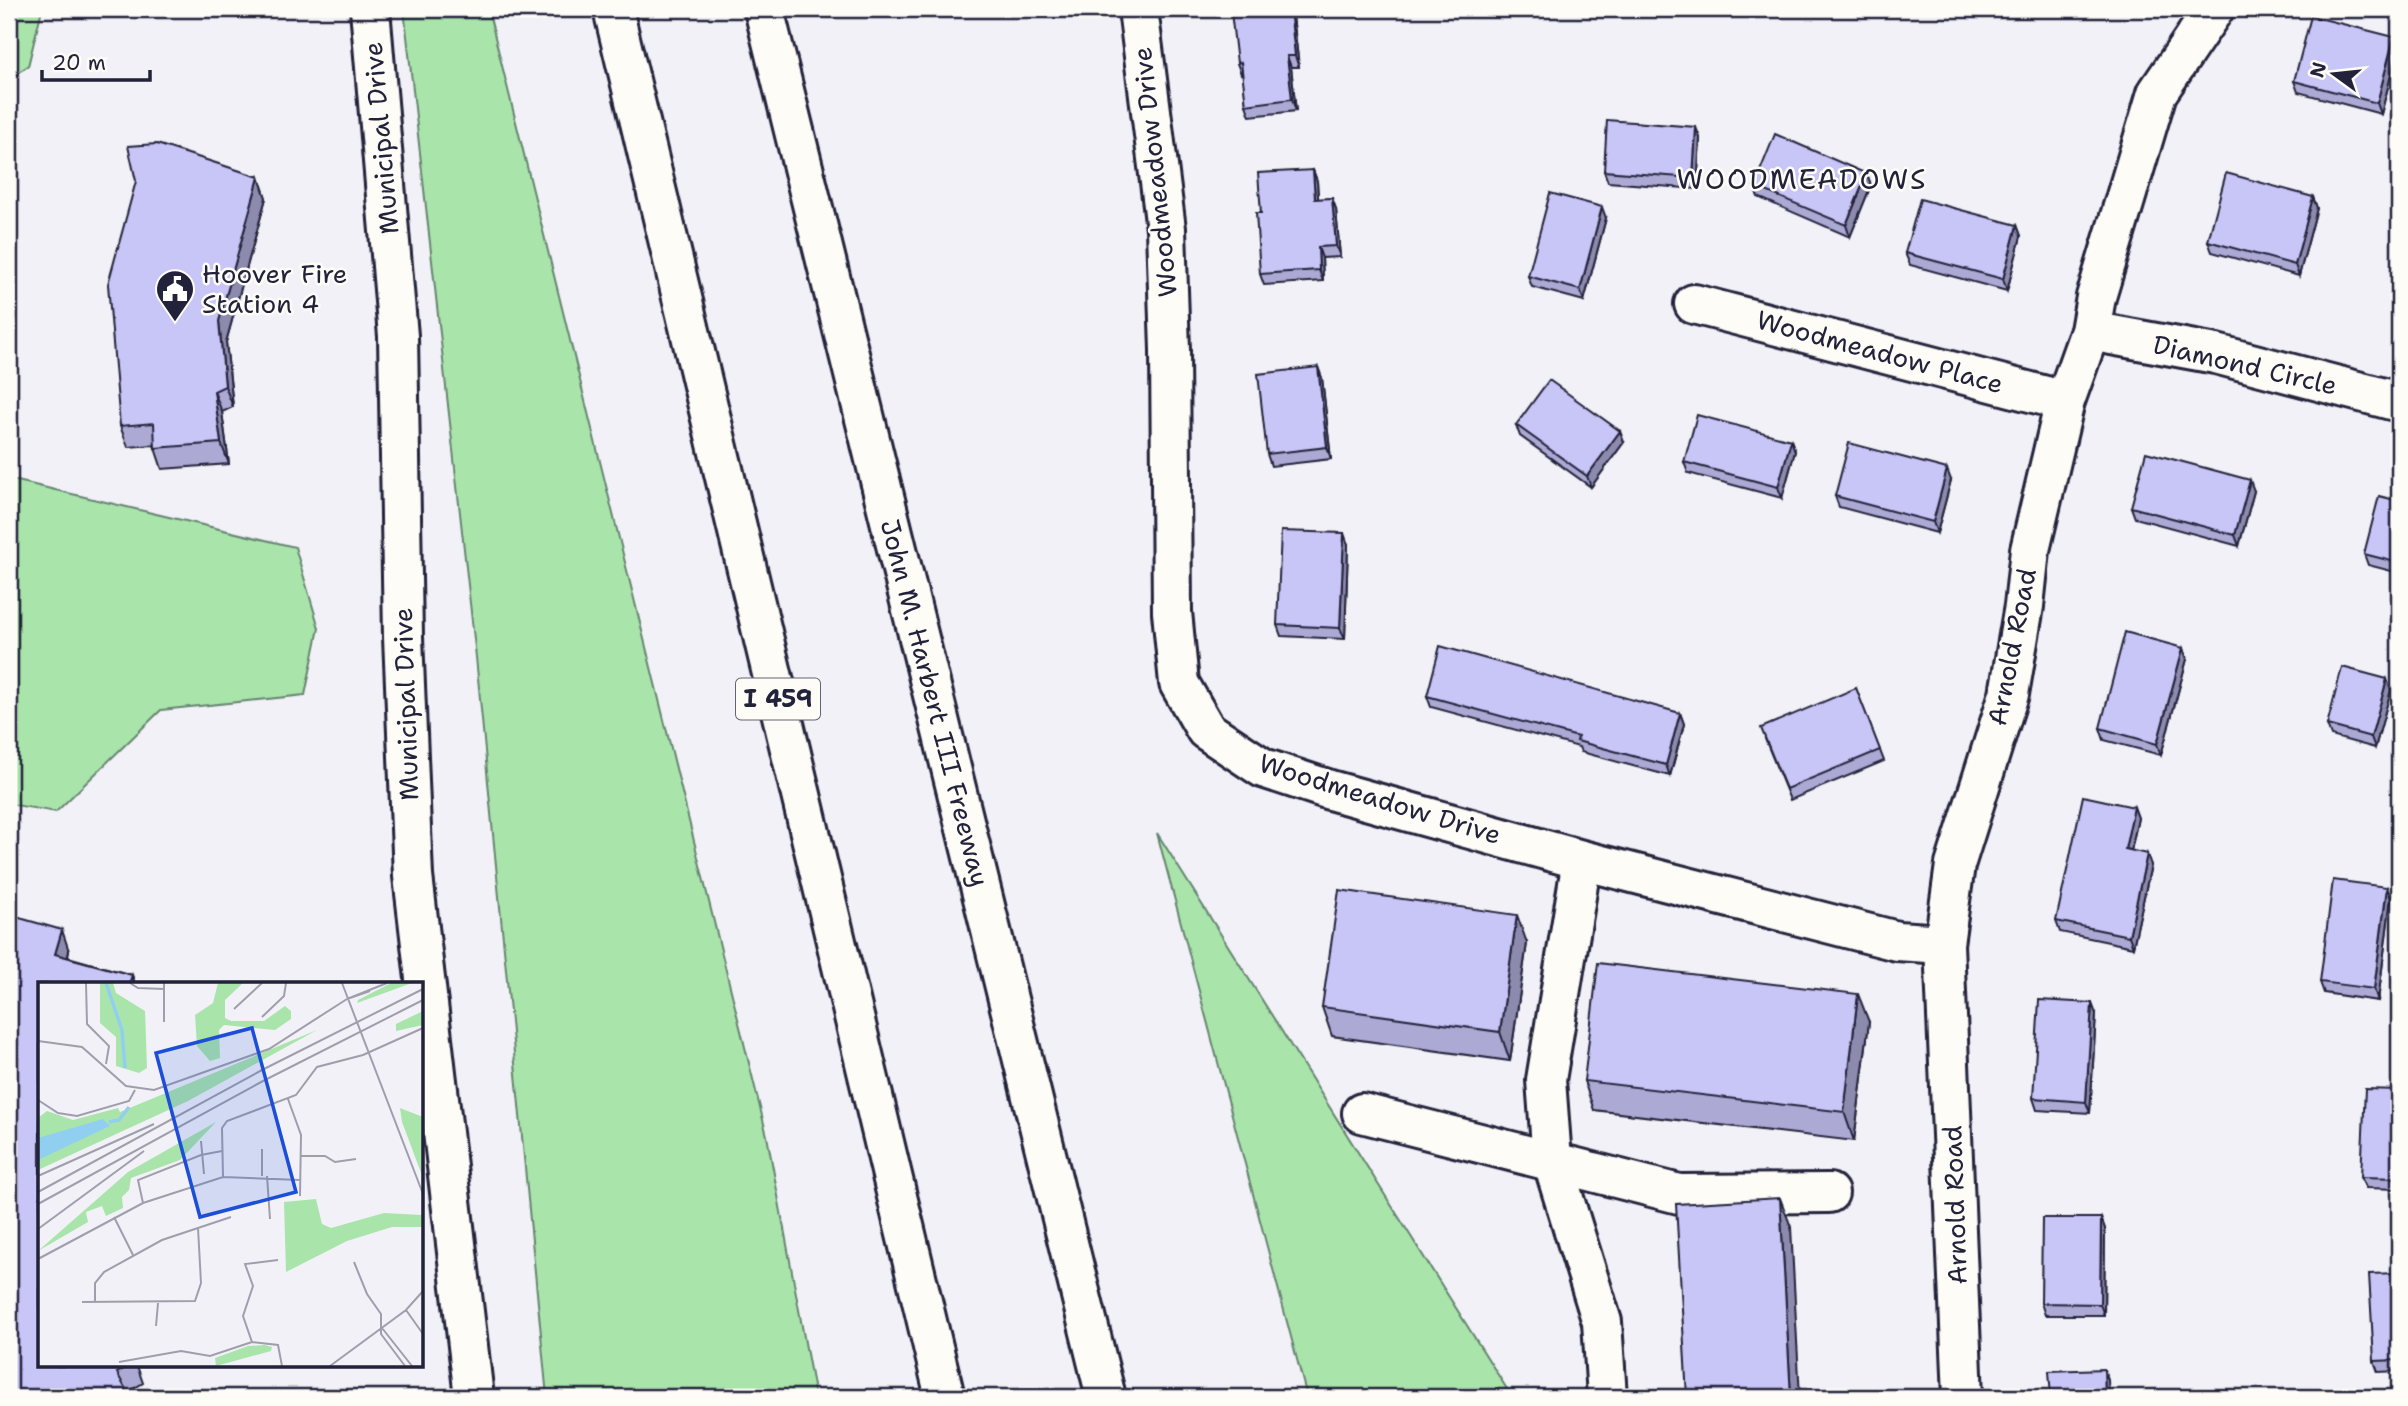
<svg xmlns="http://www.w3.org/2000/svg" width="2408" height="1406" viewBox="0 0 2408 1406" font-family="'Shantell Sans',sans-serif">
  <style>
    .green { fill: #a9e5aa; stroke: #668472; stroke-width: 2 }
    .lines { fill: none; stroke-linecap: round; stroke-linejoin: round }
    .minor-casing { stroke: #22223b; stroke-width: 44 }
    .highway-casing { stroke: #22223b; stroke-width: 44 }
    .minor { stroke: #fdfcf7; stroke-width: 38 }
    .highway { stroke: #fdfcf7; stroke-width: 38 }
    .wall { fill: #aca9d4; stroke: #22223b; stroke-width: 2 }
    .shaded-wall { fill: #8c8aad; stroke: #22223b; stroke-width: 2 }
    .building { fill: #c8c5f7; stroke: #22223b; stroke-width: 2 }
    .labels { text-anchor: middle; stroke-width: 5; stroke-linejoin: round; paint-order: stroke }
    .shield { fill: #fdfcf7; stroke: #646373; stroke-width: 2 }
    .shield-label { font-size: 24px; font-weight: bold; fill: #22223b }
    .street-label { font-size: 26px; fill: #22223b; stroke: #fdfcf7 }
    .poi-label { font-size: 26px; fill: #22223b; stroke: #fdfcf7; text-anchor: start }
    .neighbourhood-label { font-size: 28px; letter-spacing: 2px; fill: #22223b; stroke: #fdfcf7 }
    .inset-river { fill: none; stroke: #91cff1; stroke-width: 3.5 }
    .inset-road { fill: none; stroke: #9f9eac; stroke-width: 2 }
    .view { fill: #1d4ed8; fill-opacity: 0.15; stroke: #1d4ed8; stroke-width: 3.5 }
    .inset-edge { fill: none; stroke: #22223b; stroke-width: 3.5 }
  </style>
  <rect width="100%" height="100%" fill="#f2f1f7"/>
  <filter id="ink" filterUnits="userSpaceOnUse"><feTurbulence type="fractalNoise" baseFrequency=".0143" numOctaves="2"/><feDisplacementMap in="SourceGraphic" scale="14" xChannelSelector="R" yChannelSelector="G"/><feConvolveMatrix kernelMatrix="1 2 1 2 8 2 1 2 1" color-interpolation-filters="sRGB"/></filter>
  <g filter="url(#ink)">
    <path class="green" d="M 9,9 L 42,9 L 28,66 L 9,78 Z
      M 404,9 L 488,9 L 767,1136 L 815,1397 L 547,1397 L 476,657 Z
      M 9,479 L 295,547 L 319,628 L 305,695 L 161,710 L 56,812 L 9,804 Z
      M 1157,833 L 1512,1397 L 1307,1397 Z"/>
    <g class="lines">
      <defs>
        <path id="minor" d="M 370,9 L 398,336 L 403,637 L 413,876 L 474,1397
          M 1138,9 L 1166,229 L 1170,350 L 1172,612 L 1179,683 L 1206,730 L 1263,768 L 1330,790 L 1582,860 L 1897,941 L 1944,944
          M 1694,304 L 2065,401
          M 2090,331 L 2216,354 L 2399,402
          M 1582,860 L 1546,1080 L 1552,1160 L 1602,1322 L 1607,1397
          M 1362,1113 L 1679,1194 L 1829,1193
          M 1963,1397 L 1944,944 L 1955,865 L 2009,694 L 2024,606 L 2030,550 L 2065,401 L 2090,331 L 2096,297 L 2157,93 L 2214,9"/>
        <path id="highway" d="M 613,9 L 945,1397
          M 764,9 L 1106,1397"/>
      </defs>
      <use href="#minor" class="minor-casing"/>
      <use href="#highway" class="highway-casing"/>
      <use href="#minor" class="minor"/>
      <use href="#highway" class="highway"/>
    </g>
    <path class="wall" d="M 1293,16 L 1299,67 L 1291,67 L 1296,111 L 1250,116 L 1246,105 L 1243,73 L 1241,74 L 1237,63 Z
      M 2398,48 L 2381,114 L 2298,92 L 2294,81 Z
      M 1700,138 L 1697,189 L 1608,182 L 1604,171 Z
      M 1313,170 L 1317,181 L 1318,199 L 1332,198 L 1336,209 L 1340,257 L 1322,258 L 1323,281 L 1264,285 L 1260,274 L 1261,213 Z
      M 1867,174 L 1871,185 L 1850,237 L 1758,197 L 1754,186 Z
      M 259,177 L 266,198 L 226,342 L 233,407 L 222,412 L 229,464 L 162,469 L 154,445 L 128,447 L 120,426 Z
      M 2313,197 L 2317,208 L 2299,276 L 2212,252 L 2208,241 Z
      M 1606,218 L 1584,301 L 1532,287 L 1528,276 Z
      M 2017,225 L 2021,236 L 2007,291 L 1910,265 L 1905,253 Z
      M 1318,367 L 1322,378 L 1331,459 L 1271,466 L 1267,454 Z
      M 1516,425 L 1624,442 L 1591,487 L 1520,436 Z
      M 1791,440 L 1795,451 L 1782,498 L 1688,473 L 1684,462 Z
      M 1951,480 L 1937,533 L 1839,507 L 1835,496 Z
      M 2254,491 L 2239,546 L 2135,518 L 2131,507 Z
      M 2399,501 L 2399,573 L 2368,565 L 2364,554 Z
      M 1348,545 L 1345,639 L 1281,636 L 1277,625 Z
      M 2187,659 L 2161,755 L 2104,740 L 2100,728 Z
      M 1856,688 L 1884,761 L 1790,800 L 1765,739 Z
      M 2391,690 L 2375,748 L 2331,736 L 2327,725 Z
      M 1427,696 L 1680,713 L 1684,724 L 1670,776 L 1581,752 L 1579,747 L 1431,707 Z
      M 2134,807 L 2138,818 L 2131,851 L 2151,865 L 2133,947 L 2060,932 L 2056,921 Z
      M 2387,887 L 2391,898 L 2378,1001 L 2324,993 L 2320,982 Z
      M 9,915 L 69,951 L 68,957 L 132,975 L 135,984 L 40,984 L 40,1366 L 137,1366 L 143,1383 L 128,1392 L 130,1397 L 9,1397 Z
      M 1527,943 L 1510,1061 L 1332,1036 L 1322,1007 Z
      M 2096,1014 L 2090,1113 L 2037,1110 L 2033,1098 Z
      M 1869,1022 L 1854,1141 L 1594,1110 L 1584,1081 Z
      M 2399,1090 L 2399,1189 L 2366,1188 L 2361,1177 Z
      M 2101,1218 L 2105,1229 L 2104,1315 L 2045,1315 L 2041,1303 Z
      M 2399,1273 L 2399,1371 L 2378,1372 L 2374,1361 Z"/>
    <path class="shaded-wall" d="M 1290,9 L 1293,16 L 1299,67 L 1295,56 Z
      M 2394,37 L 2398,48 L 2381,114 L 2377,103 Z
      M 1287,56 L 1291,67 L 1296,111 L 1292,99 Z
      M 1696,127 L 1700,138 L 1697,189 L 1693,178 Z
      M 1313,170 L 1317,181 L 1319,210 L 1315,199 Z
      M 1867,174 L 1871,185 L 1850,237 L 1846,225 Z
      M 259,177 L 266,198 L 226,342 L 233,407 L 225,386 L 219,321 Z
      M 2313,197 L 2317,208 L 2299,276 L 2295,265 Z
      M 1332,198 L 1336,209 L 1340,257 L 1336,246 Z
      M 1602,207 L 1606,218 L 1584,301 L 1580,290 Z
      M 2017,225 L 2021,236 L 2007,291 L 2003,279 Z
      M 1318,247 L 1322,258 L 1323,281 L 1319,270 Z
      M 1318,367 L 1322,378 L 1331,459 L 1327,447 Z
      M 214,391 L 222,412 L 229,464 L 221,443 Z
      M 1620,431 L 1624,442 L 1591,487 L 1587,476 Z
      M 1791,440 L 1795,451 L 1782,498 L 1778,487 Z
      M 1947,469 L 1951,480 L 1937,533 L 1933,522 Z
      M 2250,480 L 2254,491 L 2239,546 L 2235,535 Z
      M 1344,533 L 1348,545 L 1345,639 L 1340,628 Z
      M 2183,648 L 2187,659 L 2161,755 L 2157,744 Z
      M 2387,679 L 2391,690 L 2375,748 L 2371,737 Z
      M 1680,713 L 1684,724 L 1670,776 L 1666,765 Z
      M 2134,807 L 2138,818 L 2129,860 L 2125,849 Z
      M 2147,854 L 2151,865 L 2133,947 L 2129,936 Z
      M 2387,887 L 2391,898 L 2378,1001 L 2374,989 Z
      M 1517,915 L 1527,943 L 1510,1061 L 1500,1032 Z
      M 62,930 L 69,951 L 63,975 L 55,954 Z
      M 132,975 L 135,984 L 129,984 Z
      M 1858,994 L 1869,1022 L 1854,1141 L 1844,1112 Z
      M 2092,1003 L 2096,1014 L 2090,1113 L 2086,1102 Z
      M 1780,1198 L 1791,1227 L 1800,1397 L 1791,1397 Z
      M 2101,1218 L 2105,1229 L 2104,1315 L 2100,1304 Z
      M 2104,1369 L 2108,1380 L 2109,1397 L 2105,1397 Z"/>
    <path class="building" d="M 1258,9 L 1290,9 L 1295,56 L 1287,56 L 1292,99 L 1246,105 L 1241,62 L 1237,63 L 1231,12 Z
      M 2311,16 L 2394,37 L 2377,103 L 2294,81 Z
      M 1607,120 L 1696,127 L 1693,178 L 1604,171 Z
      M 1775,134 L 1867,174 L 1846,225 L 1754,186 Z
      M 157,144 L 259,177 L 219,321 L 225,386 L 214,391 L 221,443 L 155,448 L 154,423 L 120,426 L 108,284 L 136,181 L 128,146 Z
      M 1313,170 L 1315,199 L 1332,198 L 1336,246 L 1318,247 L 1319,270 L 1260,274 L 1256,213 L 1261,213 L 1258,173 Z
      M 2226,173 L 2313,197 L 2295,265 L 2208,241 Z
      M 1550,193 L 1602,207 L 1580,290 L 1528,276 Z
      M 1920,199 L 2017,225 L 2003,279 L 1905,253 Z
      M 1318,367 L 1327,447 L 1267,454 L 1258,374 Z
      M 1549,380 L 1620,431 L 1587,476 L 1516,425 Z
      M 1697,415 L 1791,440 L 1778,487 L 1684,462 Z
      M 1849,443 L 1947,469 L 1933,522 L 1835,496 Z
      M 2146,452 L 2250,480 L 2235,535 L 2131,507 Z
      M 2379,496 L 2399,501 L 2399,563 L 2364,554 Z
      M 1281,531 L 1344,533 L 1340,628 L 1277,625 Z
      M 2125,632 L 2183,648 L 2157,744 L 2100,728 Z
      M 1440,646 L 1680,713 L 1666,765 L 1577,741 L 1578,737 L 1427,696 Z
      M 2342,667 L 2387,679 L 2371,737 L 2327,725 Z
      M 1856,688 L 1880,750 L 1786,789 L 1761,728 Z
      M 2083,796 L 2134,807 L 2125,849 L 2147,854 L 2129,936 L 2056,921 Z
      M 2333,880 L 2387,887 L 2374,989 L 2320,982 Z
      M 1339,890 L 1517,915 L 1500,1032 L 1322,1007 Z
      M 9,915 L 62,930 L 55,954 L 132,975 L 129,984 L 40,984 L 40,1366 L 129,1366 L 117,1373 L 130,1397 L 11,1397 L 9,1393 Z
      M 1598,963 L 1858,994 L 1844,1112 L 1584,1081 Z
      M 2039,1000 L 2092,1003 L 2086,1102 L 2033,1098 Z
      M 2365,1089 L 2399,1090 L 2399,1178 L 2361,1177 Z
      M 1780,1198 L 1791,1397 L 1687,1397 L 1676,1204 Z
      M 2042,1218 L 2101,1218 L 2100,1304 L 2041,1303 Z
      M 2399,1273 L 2399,1360 L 2374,1361 L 2369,1274 Z
      M 2104,1369 L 2105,1397 L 2051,1397 L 2049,1371 Z"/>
  </g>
  <defs>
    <symbol id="civic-pin" viewBox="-11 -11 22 30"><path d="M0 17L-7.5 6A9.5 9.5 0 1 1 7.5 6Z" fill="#22223b" stroke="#fdfcf7"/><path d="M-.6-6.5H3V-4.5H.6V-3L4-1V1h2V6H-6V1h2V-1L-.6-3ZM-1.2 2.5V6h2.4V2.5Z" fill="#fff"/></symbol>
  </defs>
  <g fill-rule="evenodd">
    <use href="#civic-pin" x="153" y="267" width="44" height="60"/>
  </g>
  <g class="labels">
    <rect class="shield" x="736" y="678.5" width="84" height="41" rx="5"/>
    <g class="shield-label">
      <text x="778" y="707">I 459</text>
    </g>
    <g class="street-label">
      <text transform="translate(381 138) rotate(-95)" y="9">Municipal Drive</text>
      <text transform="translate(1155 172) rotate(-96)" y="9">Woodmeadow Drive</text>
      <text transform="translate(1880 352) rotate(15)" y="9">Woodmeadow Place</text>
      <text transform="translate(2245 365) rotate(13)" y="9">Diamond Circle</text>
      <text transform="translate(2012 647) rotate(-79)" y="9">Arnold Road</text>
      <text transform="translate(935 703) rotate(76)" y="9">John M. Harbert III Freeway</text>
      <text transform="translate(406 704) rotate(-92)" y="9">Municipal Drive</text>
      <text transform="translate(1380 799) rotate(17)" y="9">Woodmeadow Drive</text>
      <text transform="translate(1955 1205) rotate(-92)" y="9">Arnold Road</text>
    </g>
    <g class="poi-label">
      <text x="202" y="283">Hoover Fire<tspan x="202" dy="30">Station 4</tspan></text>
    </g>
    <g class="neighbourhood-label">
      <text x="1802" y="189">WOODMEADOWS</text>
    </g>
  </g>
  <g transform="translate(38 982)">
    <rect width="385" height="385" fill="#f2f1f7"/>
    <path d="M 62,1 L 75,1 L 78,11 L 107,29 L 109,86 L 101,91 L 78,84 L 78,55 L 62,41 ZM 180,1 L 205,1 L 187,18 L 187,36 L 193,39 L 226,39 L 247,24 L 253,29 L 253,37 L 237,48 L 186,43 L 181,48 L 182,76 L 172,79 L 159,64 L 157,33 L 175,21 ZM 353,1 L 374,1 L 319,21 L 320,18 ZM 385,29 L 385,43 L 358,49 L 358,42 ZM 279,48 L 150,119 L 0,188 L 0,136 L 9,129 L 35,138 L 80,126 L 82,130 ZM 362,126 L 385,135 L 385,196 L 364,140 ZM 178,140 L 142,178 L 93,196 L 91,208 L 84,215 L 85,226 L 68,234 L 64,224 L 48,230 L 50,240 L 0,269 L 90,190 ZM 278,217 L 284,242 L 293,246 L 346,231 L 384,233 L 385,245 L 354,245 L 309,259 L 248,290 L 246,220 ZM 210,364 L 227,363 L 234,365 L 233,369 L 178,384 L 177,376 Z" fill="#a9e5aa"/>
    <path d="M 65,137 L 72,144 L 0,178 L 0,156 Z" fill="#91cff1"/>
    <path class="inset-river" d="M 68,1 L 84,48 L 87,86M 71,140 L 81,138 L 91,125"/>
    <path class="inset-road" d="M 48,1 L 49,42 L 71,64 L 68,82M 92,1 L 100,6 L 126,7M 304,1 L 385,212M 332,9 L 309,17 L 349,1M 196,27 L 224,1M 224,35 L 246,14 L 248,1M 126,40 L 126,1M 0,59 L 44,65 L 88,104 L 116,108 L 231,67 L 309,17M 250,117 L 263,153 L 262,214M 0,118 L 20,131 L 39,134 L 91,119 L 97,108M 163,159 L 166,192M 224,167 L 224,194M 263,174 L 287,174 L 297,180 L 318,177M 0,194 L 116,142M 229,194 L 232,237M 185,195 L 184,146 L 189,139 L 258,113 L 279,85 L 325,73 L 385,46M 0,210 L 224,88 L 385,7M 105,221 L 100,198 L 163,173 L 184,169M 0,222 L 225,99 L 385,18M 76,235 L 95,273M 0,247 L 106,169M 0,277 L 105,221 L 185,195 L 262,198M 240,278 L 207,282 L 215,304 L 205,334 L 214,360 L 240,363 L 244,384M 316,280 L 329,312 L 343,332 L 343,352 L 367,384M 44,320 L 157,319 L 163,301 L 160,246M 57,320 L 57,301 L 66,290 L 124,258 L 193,235M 368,328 L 385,352M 118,344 L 120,321M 344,346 L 374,384M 81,380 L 143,369 L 172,374 L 214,360M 292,384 L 368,328 L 385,309"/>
    <path class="view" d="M 214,46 L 258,210 L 162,235 L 118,71 Z"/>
    <rect width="385" height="385" class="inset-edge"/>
  </g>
  <rect width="2408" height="1406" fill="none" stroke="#fdfcf7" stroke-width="35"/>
  <rect x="18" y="18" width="2373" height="1371" fill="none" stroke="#22223b" stroke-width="2.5" filter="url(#ink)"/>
  <g transform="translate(2334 74) rotate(285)" stroke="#fdfcf7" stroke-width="5" paint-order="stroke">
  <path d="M0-5L12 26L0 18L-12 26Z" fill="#22223b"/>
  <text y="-10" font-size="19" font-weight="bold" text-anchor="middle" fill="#22223b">N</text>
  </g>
  <path d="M42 70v10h108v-10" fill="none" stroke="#22223b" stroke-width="3.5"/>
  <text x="52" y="70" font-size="21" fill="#22223b" stroke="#fdfcf7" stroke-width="5" paint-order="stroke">20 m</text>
</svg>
